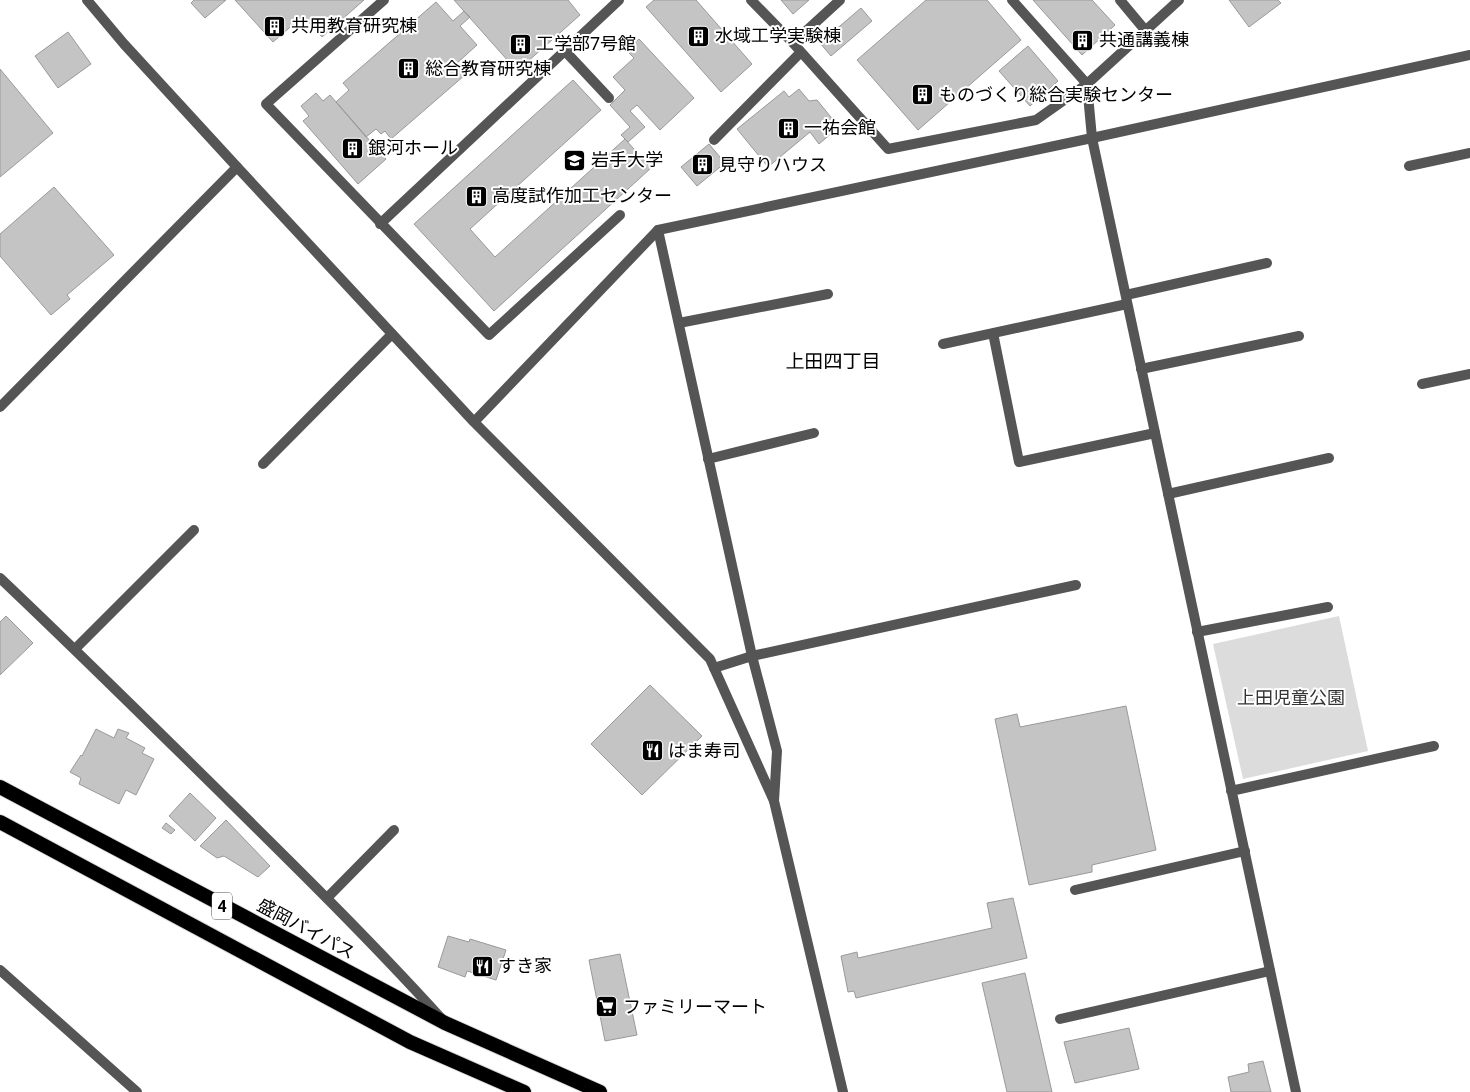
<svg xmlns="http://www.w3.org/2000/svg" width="1470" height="1092" viewBox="0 0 1470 1092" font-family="Roboto,'Noto Sans JP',sans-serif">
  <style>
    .green { fill: #dcdcdc }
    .building { fill: #c4c4c4; stroke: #999 }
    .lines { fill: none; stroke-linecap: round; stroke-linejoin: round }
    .trunk-casing { stroke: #dbdbdb; stroke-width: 16 }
    .service { stroke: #555; stroke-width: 10 }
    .minor { stroke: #555; stroke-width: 10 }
    .tertiary { stroke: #555; stroke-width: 10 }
    .trunk { stroke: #000; stroke-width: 14 }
    .labels { text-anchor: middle; stroke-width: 4; stroke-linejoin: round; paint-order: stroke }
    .shield { fill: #fff; stroke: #4c4c4c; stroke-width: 1 }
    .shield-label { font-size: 16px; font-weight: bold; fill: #000 }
    .poi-label { font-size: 18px; fill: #000; stroke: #fff; text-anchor: start }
    .park-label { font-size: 18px; fill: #333; stroke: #fff }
    .street-label { font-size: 18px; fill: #000; stroke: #fff }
    .neighbourhood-label { font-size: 19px; fill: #000; stroke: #fff }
  </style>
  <rect width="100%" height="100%" fill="#fff"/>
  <path class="green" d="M 1339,616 L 1368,751 L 1243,779 L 1213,644 Z"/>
  <path class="building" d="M 194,0 L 226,0 L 205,18 L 191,3 Z
    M 235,0 L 364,0 L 322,37 L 303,16 L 273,42 Z
    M 454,0 L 568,0 L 580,15 L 517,71 Z
    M 654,0 L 696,0 L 752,64 L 721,92 L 646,7 Z
    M 781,0 L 809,0 L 793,14 Z
    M 926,0 L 987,0 L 1021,40 L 918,130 L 857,60 Z
    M 1033,0 L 1092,0 L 1115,25 L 1082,55 Z
    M 1229,0 L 1278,0 L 1281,3 L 1249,27 Z
    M 436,2 L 453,21 L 464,11 L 470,17 L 460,26 L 477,45 L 456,64 L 465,75 L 391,139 L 385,131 L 381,134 L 376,129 L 366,137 L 336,102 L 349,90 L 343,83 Z
    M 861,8 L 872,21 L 831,56 L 820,43 Z
    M 68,32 L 91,64 L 58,88 L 35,56 Z
    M 639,39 L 694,98 L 660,130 L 637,105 L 630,111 L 645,127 L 628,142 L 621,135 L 630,127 L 610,105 L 625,90 L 613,77 L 634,58 L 626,50 Z
    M 1028,46 L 1058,81 L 1030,106 L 999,71 Z
    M 0,69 L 53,133 L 0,177 Z
    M 573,80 L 601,110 L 470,229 L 495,257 L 625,139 L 651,168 L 494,311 L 414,224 Z
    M 799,89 L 809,101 L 817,100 L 839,127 L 819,144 L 810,132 L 768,167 L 737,129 L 784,91 L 789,97 Z
    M 316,93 L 323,101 L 330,95 L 386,159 L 358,184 L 303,121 L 309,116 L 301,106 Z
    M 709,144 L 725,163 L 697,186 L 681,167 Z
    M 54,187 L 114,255 L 67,295 L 70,299 L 51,315 L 0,256 L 0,234 Z
    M 6,616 L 33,643 L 0,675 L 0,622 Z
    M 650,685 L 702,736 L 642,795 L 591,744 Z
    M 1126,706 L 1156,850 L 1092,865 L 1092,872 L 1029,885 L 995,719 L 1017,714 L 1020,727 Z
    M 96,729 L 114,738 L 118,729 L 129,733 L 126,738 L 145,748 L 142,753 L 154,759 L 136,795 L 126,790 L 119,804 L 79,784 L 81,778 L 70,772 L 81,755 L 82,756 Z
    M 190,793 L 216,818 L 195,841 L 169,816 Z
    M 226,820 L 270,866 L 258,877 L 224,856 L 217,858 L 200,846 Z
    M 166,823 L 175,830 L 171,834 L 162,828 Z
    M 1013,898 L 1027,958 L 856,998 L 854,991 L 848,992 L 841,956 L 857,952 L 858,958 L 992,928 L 987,903 Z
    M 448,936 L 469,942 L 470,939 L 506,950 L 496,980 L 467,971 L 465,977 L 438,967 Z
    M 620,954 L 637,1035 L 605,1041 L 589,960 Z
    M 1025,973 L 1052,1092 L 1007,1092 L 982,983 Z
    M 1129,1028 L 1139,1069 L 1075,1083 L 1064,1042 Z
    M 1263,1061 L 1271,1092 L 1231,1092 L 1228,1077 L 1249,1072 L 1248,1064 Z"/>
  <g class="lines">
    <defs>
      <path id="trunk" d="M 0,787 L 445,1023 L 600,1092
        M 0,822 L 410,1042 L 524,1092"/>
    </defs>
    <use href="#trunk" class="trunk-casing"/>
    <path class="service" d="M 384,0 L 266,104 L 489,335 L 620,215
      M 751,0 L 793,43 L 888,149 L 1036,120 L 1087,84 L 1092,138
      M 1012,0 L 1087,84 L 1179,0
      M 1120,0 L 1145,30
      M 793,43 L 840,0
      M 565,51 L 609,98
      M 714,140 L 801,52
      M 1409,166 L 1470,153
      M 380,224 L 619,0
      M 1126,295 L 1267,263
      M 679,323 L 828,294
      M 993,333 L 1019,462 L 1155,433
      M 943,344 L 1127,304
      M 1141,369 L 1299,336
      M 1422,384 L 1470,374
      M 708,459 L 814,433
      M 263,464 L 392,334
      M 1168,494 L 1329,458
      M 1197,632 L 1328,607
      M 75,649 L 194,530
      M 1075,890 L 1245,851
      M 327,898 L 394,830
      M 1060,1019 L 1270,971"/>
    <path class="minor" d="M 1092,138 L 1296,1092
      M 658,230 L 752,656 L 714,668
      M 0,407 L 237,167
      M 0,578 C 77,651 152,725 227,799 C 300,871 372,942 441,1018
      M 1231,791 L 1434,746
      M 774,801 L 777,751 L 752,656 L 1076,585
      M 0,970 L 137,1092"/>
    <path class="tertiary" d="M 87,0 L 124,44 L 237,167 L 474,422 L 710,659 L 774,801 L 843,1092
      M 474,422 L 658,230 L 1092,138 L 1470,55"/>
    <use href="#trunk" class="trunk"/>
  </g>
  <defs>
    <symbol id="building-square" viewBox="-11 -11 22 22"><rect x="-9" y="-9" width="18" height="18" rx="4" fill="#000" stroke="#fff"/><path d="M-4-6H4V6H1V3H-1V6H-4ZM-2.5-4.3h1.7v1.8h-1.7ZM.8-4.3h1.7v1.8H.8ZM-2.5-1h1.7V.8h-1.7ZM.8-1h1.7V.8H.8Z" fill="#fff"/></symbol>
    <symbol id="university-square" viewBox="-11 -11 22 22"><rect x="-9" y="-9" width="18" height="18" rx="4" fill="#000" stroke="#fff"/><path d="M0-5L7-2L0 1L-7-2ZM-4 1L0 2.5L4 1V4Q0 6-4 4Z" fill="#fff"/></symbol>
    <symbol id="restaurant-square" viewBox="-11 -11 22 22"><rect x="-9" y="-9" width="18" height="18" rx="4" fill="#000" stroke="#fff"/><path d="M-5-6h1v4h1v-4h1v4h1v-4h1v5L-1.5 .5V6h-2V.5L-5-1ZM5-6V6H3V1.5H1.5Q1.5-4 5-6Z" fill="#fff"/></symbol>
    <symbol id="supermarket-square" viewBox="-11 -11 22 22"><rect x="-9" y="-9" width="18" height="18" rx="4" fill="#000" stroke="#fff"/><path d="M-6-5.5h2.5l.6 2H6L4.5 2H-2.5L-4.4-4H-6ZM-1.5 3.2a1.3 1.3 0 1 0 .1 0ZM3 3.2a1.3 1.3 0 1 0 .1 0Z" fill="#fff"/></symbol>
  </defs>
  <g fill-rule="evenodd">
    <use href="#building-square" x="262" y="14" width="25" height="25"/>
    <use href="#building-square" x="686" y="24" width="25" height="25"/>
    <use href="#building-square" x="1070" y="28" width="25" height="25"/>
    <use href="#building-square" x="508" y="32" width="25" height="25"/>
    <use href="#building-square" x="396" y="56" width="25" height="25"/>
    <use href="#building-square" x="910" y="82" width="25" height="25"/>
    <use href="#building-square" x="776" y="116" width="25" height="25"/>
    <use href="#building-square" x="340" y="136" width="25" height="25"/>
    <use href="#university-square" x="562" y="148" width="25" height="25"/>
    <use href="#building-square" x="690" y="152" width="25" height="25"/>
    <use href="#building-square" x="464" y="184" width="25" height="25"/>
    <use href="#restaurant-square" x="640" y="738" width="25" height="25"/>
    <use href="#restaurant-square" x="470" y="954" width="25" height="25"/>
    <use href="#supermarket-square" x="594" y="994" width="25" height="25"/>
  </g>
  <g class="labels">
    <rect class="shield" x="212" y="892.5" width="20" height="27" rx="4"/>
    <g class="shield-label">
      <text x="222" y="912">4</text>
    </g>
    <g class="poi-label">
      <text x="291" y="32">共用教育研究棟</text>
      <text x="715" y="42">水域工学実験棟</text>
      <text x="1099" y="46">共通講義棟</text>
      <text x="536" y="50">工学部7号館</text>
      <text x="425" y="75">総合教育研究棟</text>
      <text x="939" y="101">ものづくり総合実験センター</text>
      <text x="804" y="134">一祐会館</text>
      <text x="368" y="154">銀河ホール</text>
      <text x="591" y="166">岩手大学</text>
      <text x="719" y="171">見守りハウス</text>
      <text x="492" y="202">高度試作加工センター</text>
      <text x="668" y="757">はま寿司</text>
      <text x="498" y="972">すき家</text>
      <text x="623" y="1013">ファミリーマート</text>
    </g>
    <g class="park-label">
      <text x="1291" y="704">上田児童公園</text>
    </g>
    <g class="street-label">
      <text transform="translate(306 929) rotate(28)" y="6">盛岡バイパス</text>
    </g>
    <g class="neighbourhood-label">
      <text x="833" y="368">上田四丁目</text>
    </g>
  </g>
</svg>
